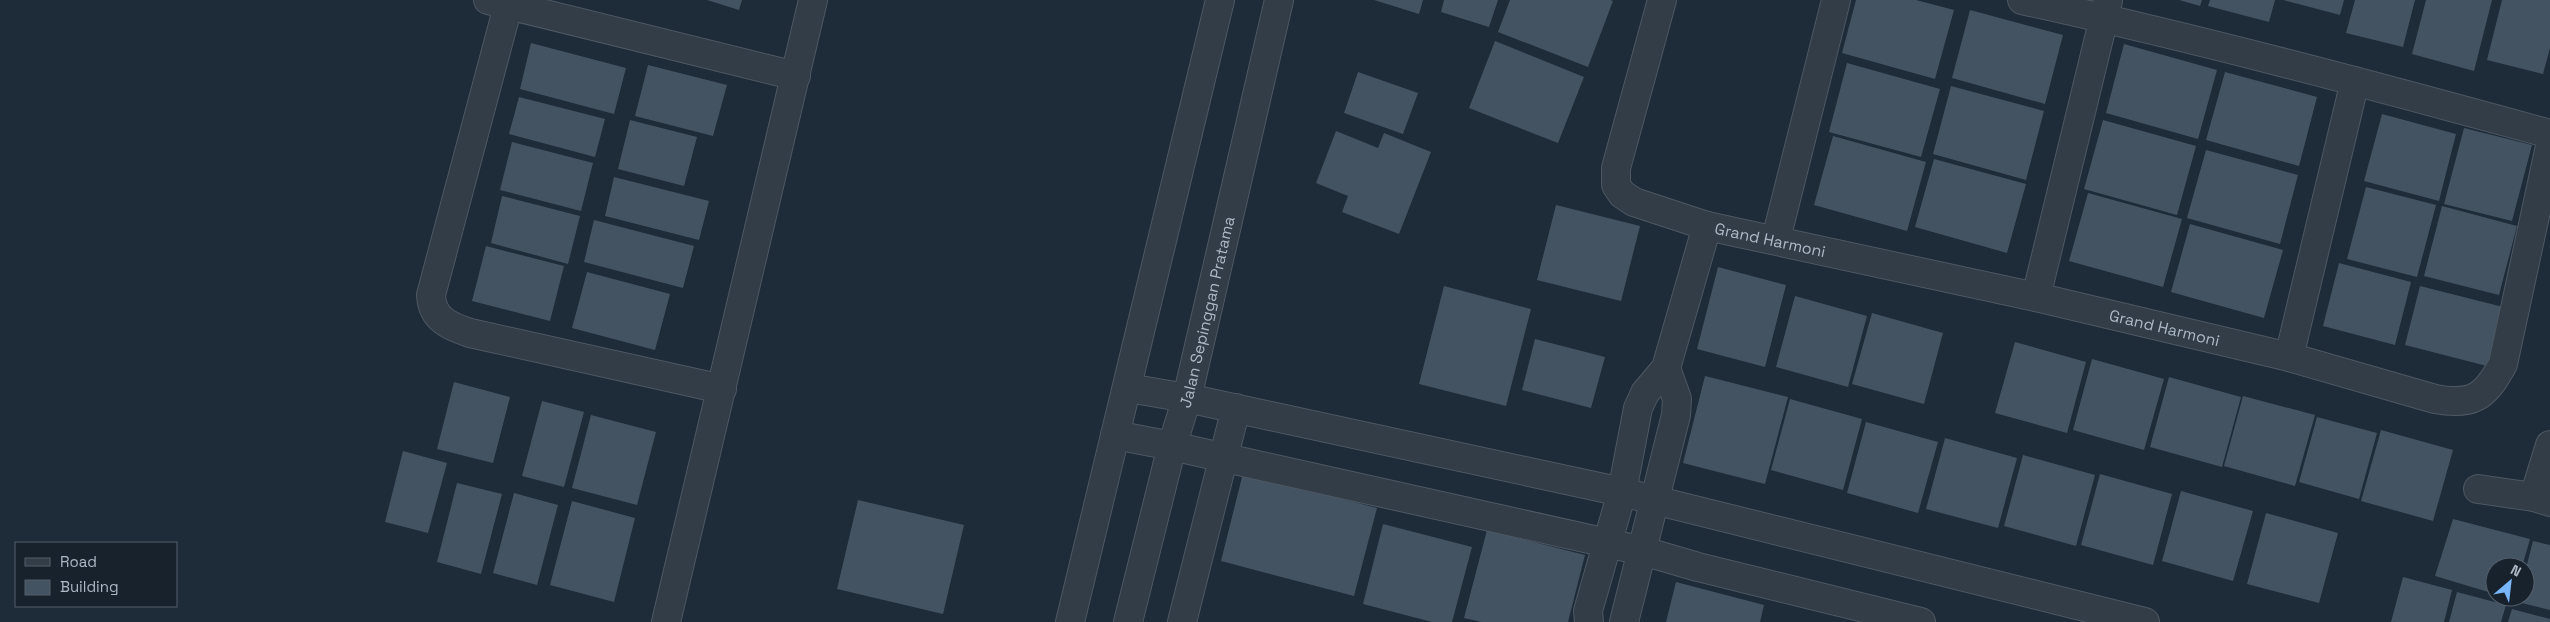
<svg xmlns="http://www.w3.org/2000/svg" width="2550" height="622" viewBox="0 0 2550 622" font-family="'Space Grotesk',sans-serif">
  <style>
    .building { fill: #445362 }
    .lines { fill: none; stroke-linecap: round; stroke-linejoin: round }
    .minor-casing { stroke: #4d5863; stroke-width: 30 }
    .tertiary-casing { stroke: #4d5863; stroke-width: 30 }
    .minor { stroke: #323d48; stroke-width: 28 }
    .tertiary { stroke: #323d48; stroke-width: 28 }
    .labels { text-anchor: middle; stroke-width: 4; stroke-linejoin: round; paint-order: stroke }
    .street-label { font-size: 16px; fill: #acb8c5; stroke: #18222d }
  </style>
  <rect width="100%" height="100%" fill="#1e2b38"/>
  <path class="building" d="M 707,0 L 742,0 L 739,10 Z
    M 1374,0 L 1423,0 L 1419,14 Z
    M 1444,0 L 1498,0 L 1489,27 L 1441,12 Z
    M 1510,0 L 1611,0 L 1613,1 L 1588,67 L 1498,32 Z
    M 1856,0 L 1916,0 L 1954,10 L 1935,79 L 1842,53 Z
    M 2179,0 L 2202,0 L 2200,6 Z
    M 2210,0 L 2275,0 L 2269,22 L 2208,6 Z
    M 2283,0 L 2344,0 L 2340,15 Z
    M 2355,0 L 2415,0 L 2403,47 L 2346,33 Z
    M 2426,0 L 2492,0 L 2474,71 L 2412,54 Z
    M 2502,0 L 2550,0 L 2550,48 L 2543,74 L 2487,60 Z
    M 1970,10 L 2063,35 L 2045,104 L 1952,78 Z
    M 1495,41 L 1584,77 L 1558,143 L 1469,108 Z
    M 531,43 L 626,68 L 614,114 L 520,89 Z
    M 2124,44 L 2217,70 L 2198,139 L 2106,113 Z
    M 1847,63 L 1940,89 L 1921,157 L 1829,132 Z
    M 648,65 L 727,85 L 713,136 L 635,116 Z
    M 1358,72 L 1418,93 L 1403,134 L 1344,113 Z
    M 2225,72 L 2317,97 L 2299,166 L 2206,140 Z
    M 1951,86 L 2044,111 L 2026,180 L 1933,154 Z
    M 519,97 L 605,119 L 595,157 L 509,134 Z
    M 2382,114 L 2456,134 L 2439,201 L 2364,181 Z
    M 630,120 L 697,137 L 684,186 L 618,169 Z
    M 2103,120 L 2196,146 L 2177,215 L 2084,189 Z
    M 2464,128 L 2532,145 L 2512,221 L 2444,204 Z
    M 1336,131 L 1378,148 L 1384,133 L 1431,152 L 1399,234 L 1342,212 L 1348,196 L 1316,183 Z
    M 1833,136 L 1926,162 L 1907,231 L 1814,205 Z
    M 512,142 L 593,163 L 581,211 L 500,190 Z
    M 2206,150 L 2298,175 L 2280,244 L 2187,218 Z
    M 1934,159 L 2026,184 L 2007,253 L 1915,227 Z
    M 614,177 L 709,201 L 699,240 L 605,216 Z
    M 2366,187 L 2436,205 L 2417,277 L 2347,259 Z
    M 2088,193 L 2182,219 L 2163,287 L 2069,261 Z
    M 502,196 L 580,216 L 568,264 L 491,243 Z
    M 1556,205 L 1640,226 L 1621,301 L 1537,280 Z
    M 2442,206 L 2517,226 L 2499,295 L 2424,276 Z
    M 594,220 L 694,246 L 683,288 L 584,262 Z
    M 2190,224 L 2283,250 L 2264,318 L 2171,292 Z
    M 486,246 L 564,266 L 550,321 L 472,301 Z
    M 2339,263 L 2411,282 L 2395,345 L 2323,326 Z
    M 1718,267 L 1786,285 L 1765,367 L 1697,349 Z
    M 587,272 L 670,294 L 655,350 L 572,328 Z
    M 1444,286 L 1531,309 L 1506,406 L 1419,384 Z
    M 2420,286 L 2503,307 L 2487,366 L 2405,345 Z
    M 1795,296 L 1867,316 L 1848,387 L 1776,367 Z
    M 1872,313 L 1943,333 L 1924,404 L 1852,384 Z
    M 1535,339 L 1605,357 L 1591,408 L 1522,390 Z
    M 2015,342 L 2086,362 L 2067,433 L 1995,413 Z
    M 2092,359 L 2164,379 L 2144,450 L 2073,430 Z
    M 1705,376 L 1788,397 L 1765,484 L 1683,463 Z
    M 2169,377 L 2241,397 L 2222,467 L 2150,447 Z
    M 454,382 L 510,397 L 493,463 L 437,449 Z
    M 2243,396 L 2315,415 L 2295,486 L 2224,466 Z
    M 1790,399 L 1862,419 L 1843,490 L 1771,470 Z
    M 542,401 L 584,412 L 564,487 L 522,476 Z
    M 591,415 L 656,432 L 637,505 L 572,488 Z
    M 2317,417 L 2377,433 L 2359,499 L 2299,482 Z
    M 1866,422 L 1938,442 L 1918,513 L 1847,493 Z
    M 2381,430 L 2453,450 L 2433,521 L 2361,501 Z
    M 1945,438 L 2017,458 L 1998,528 L 1926,509 Z
    M 403,451 L 447,463 L 428,533 L 385,522 Z
    M 2023,455 L 2095,475 L 2076,546 L 2004,526 Z
    M 1243,473 L 1377,508 L 1354,596 L 1221,561 Z
    M 2100,474 L 2172,494 L 2153,565 L 2081,545 Z
    M 457,483 L 502,494 L 481,574 L 437,562 Z
    M 2181,491 L 2253,511 L 2233,581 L 2162,561 Z
    M 514,493 L 558,505 L 537,585 L 493,573 Z
    M 858,500 L 964,525 L 943,614 L 837,589 Z
    M 572,501 L 635,518 L 614,602 L 550,585 Z
    M 2266,513 L 2338,533 L 2319,603 L 2247,584 Z
    M 2453,519 L 2530,539 L 2522,567 L 2495,567 L 2495,594 L 2435,576 Z
    M 1383,524 L 1472,547 L 1452,622 L 1432,622 L 1363,604 Z
    M 1487,530 L 1585,555 L 1568,622 L 1481,622 L 1464,618 Z
    M 2533,541 L 2550,545 L 2550,610 L 2518,602 L 2519,597 L 2525,597 L 2525,572 Z
    M 2403,577 L 2452,590 L 2444,622 L 2391,622 Z
    M 1676,582 L 1764,605 L 1760,622 L 1666,622 Z
    M 2457,592 L 2506,605 L 2501,622 L 2449,622 Z
    M 2512,609 L 2550,619 L 2550,622 L 2508,622 Z"/>
  <g class="lines">
    <defs>
      <g id="minor">
        <path d="M 488,0 L 796,76"/>
        <path id="s1" d="M 1662,0 L 1616,168 L 1616,185 L 1622,194 L 1634,202 L 1707,226 L 2036,297 L 2289,357 L 2435,399 C 2473,406 2485,397 2503,364 L 2550,146"/>
        <path d="M 2022,0 C 2200,39 2375,86 2550,134"/>
        <path d="M 508,6 L 431,295 C 432,319 449,326 470,333 L 722,389"/>
        <path d="M 1776,239 L 1836,0"/>
        <path d="M 2036,297 L 2108,1"/>
        <path d="M 2289,357 L 2355,81"/>
        <path d="M 1128,388 L 1187,398 L 1622,492 L 2145,622"/>
        <path d="M 1115,435 L 1172,446 L 1643,551 L 1698,567 L 1921,622"/>
        <path d="M 2550,445 L 2534,497 L 2550,502"/>
        <path d="M 2478,489 L 2534,497"/>
        <path d="M 666,622 L 813,0"/>
        <path d="M 1182,622 L 1236,408"/>
        <path d="M 1589,622 L 1588,611 L 1622,492 L 1638,408 L 1645,393 L 1666,368 L 1707,226"/>
        <path d="M 1624,622 L 1676,415 L 1677,399 L 1666,368"/>
      </g>
      <g id="tertiary">
        <path d="M 1070,622 L 1220,0"/>
        <path id="s2" d="M 1128,622 L 1172,446 L 1187,398 L 1279,0"/>
      </g>
    </defs>
    <use href="#minor" class="minor-casing"/>
    <use href="#tertiary" class="tertiary-casing"/>
    <use href="#minor" class="minor"/>
    <use href="#tertiary" class="tertiary"/>
  </g>
  <g class="labels">
    <g class="street-label">
      <text dy="6" stroke="none"><textPath href="#s1" startOffset="358">Grand Harmoni</textPath></text>
      <text dy="6" stroke="none"><textPath href="#s2" startOffset="320">Jalan Sepinggan Pratama</textPath></text>
      <text dy="6" stroke="none"><textPath href="#s1" startOffset="762">Grand Harmoni</textPath></text>
    </g>
  </g>
  <rect x="15" y="542" width="162" height="65" fill="#18222d" stroke="#535e6a"/>
  <rect x="25" y="558" width="25" height="8" fill="#323d48" stroke="#535e6a"/>
  <text x="60" y="567" font-size="15" fill="#acb8c5">Road</text>
  <rect x="25" y="580" width="25" height="15" fill="#445362" stroke="#535e6a"/>
  <text x="60" y="592" font-size="15" fill="#acb8c5">Building</text>
  <g transform="translate(2510 582) rotate(28)"><circle r="24" fill="#18222d" stroke="#535e6a"/>
  <path d="M0-4L9 19L0 12L-9 19Z" fill="#78b7fe"/>
  <text y="-8" font-size="14" font-weight="bold" text-anchor="middle" fill="#acb8c5">N</text>
  </g>
</svg>
